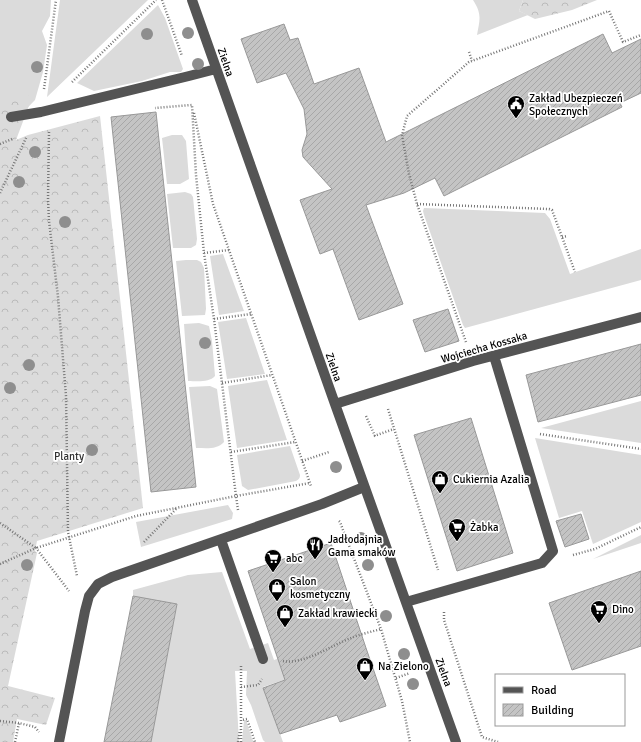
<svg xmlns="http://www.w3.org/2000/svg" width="641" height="742" viewBox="0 0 641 742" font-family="Signika,sans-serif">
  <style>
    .grass { fill: #dbdbdb }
    .forest { fill: url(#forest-crowns) }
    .building { fill: url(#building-hatch); stroke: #989898 }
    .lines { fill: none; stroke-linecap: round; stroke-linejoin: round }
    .path { stroke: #767676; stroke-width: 2.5; stroke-dasharray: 1 2; stroke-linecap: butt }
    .minor { stroke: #545454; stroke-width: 10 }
    .tree { fill: #8e8e8e }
    .labels { text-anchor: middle; stroke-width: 3.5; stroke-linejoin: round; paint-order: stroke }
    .street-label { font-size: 11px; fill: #000; stroke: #fff }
    .poi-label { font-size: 11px; fill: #000; stroke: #fff; text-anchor: start }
    .park-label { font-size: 11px; fill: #323232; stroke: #fff }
  </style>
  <defs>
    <pattern id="forest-crowns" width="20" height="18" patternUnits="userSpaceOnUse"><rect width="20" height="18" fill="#dbdbdb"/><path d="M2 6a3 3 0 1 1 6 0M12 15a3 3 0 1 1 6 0" fill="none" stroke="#bababa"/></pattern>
    <pattern id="building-hatch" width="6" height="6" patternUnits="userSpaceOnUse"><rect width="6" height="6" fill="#c4c4c4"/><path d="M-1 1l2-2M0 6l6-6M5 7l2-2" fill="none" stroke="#a7a7a7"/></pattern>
  </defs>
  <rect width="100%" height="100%" fill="#fff"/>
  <path class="grass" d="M 0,0 L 51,0 L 50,16 L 42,31 L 47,45 L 43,72 L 35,100 L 0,136 Z
    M 60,0 L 148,0 L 47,97 Z
    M 473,0 L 523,0 L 519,11 L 528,15 L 477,35 C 480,19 482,14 473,0 Z
    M 158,5 L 165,18 L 183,69 L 181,72 L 170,72 L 142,81 L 94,91 L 77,83 Z
    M 172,135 L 182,135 L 186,141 L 189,179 L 180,184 L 167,184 L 162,138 Z
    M 185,192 L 191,194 L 193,197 L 197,239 L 196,245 L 191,248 L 173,248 L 167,194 Z
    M 424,208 L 545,213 L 550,219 L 570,274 L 641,249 L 641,280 L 465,328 L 463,325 L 424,215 L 423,211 Z
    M 223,254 L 244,311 L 219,315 L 210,256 Z
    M 186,260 L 197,260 L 201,262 L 204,268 L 206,309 L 205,315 L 182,316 L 176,261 Z
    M 246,318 L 265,374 L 227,379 L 218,322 Z
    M 199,323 L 209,326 L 212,341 L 215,376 C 209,383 196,381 188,381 L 184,324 Z
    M 267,380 L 287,440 L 237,448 L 228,386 Z
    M 210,386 L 217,389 L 224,442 C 217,450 206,448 196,448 L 189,387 Z
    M 641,401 L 641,443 L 541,428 Z
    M 535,438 L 641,455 L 641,522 L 593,544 L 582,511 L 559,518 Z
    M 290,446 L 300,475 C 300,478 299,479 296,481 L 248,490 L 242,486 L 237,455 Z
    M 228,505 L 233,513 L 232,519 L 141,547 L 136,522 Z
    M 641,535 L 641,543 L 593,559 Z
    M 222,572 L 250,649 L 268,643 L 274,660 L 359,632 L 367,652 L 263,687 L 283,742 L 265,742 L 263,740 L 251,705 L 246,695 L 247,671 L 235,671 L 239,742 L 151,742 L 177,605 L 133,596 L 133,590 L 188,575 Z
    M 244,720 L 246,720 L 252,739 L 254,742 L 242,742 Z"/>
  <path class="forest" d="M 523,0 L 597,0 L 572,10 L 535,19 L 519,11 Z
    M 33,95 L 16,140 L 28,135 L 100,116 L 143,508 L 37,541 L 35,551 L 37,553 L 8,686 L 55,698 L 46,725 L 17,719 L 13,742 L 0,742 L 0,101 Z"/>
  <path class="building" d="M 284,24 L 290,40 L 298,38 L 314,84 L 359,68 L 386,142 L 603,34 L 612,53 L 641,39 L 641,93 L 620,103 L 622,107 L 444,196 L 435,178 L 404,193 L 366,205 L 403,304 L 359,320 L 333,249 L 320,254 L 300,200 L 332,189 L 303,157 L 302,150 L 307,134 L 304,109 L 286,73 L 257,83 L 241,39 Z
    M 156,112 L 196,487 L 151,492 L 111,117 Z
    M 448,309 L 459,341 L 425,352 L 413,320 Z
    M 641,344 L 641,395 L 538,422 L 526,375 Z
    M 471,418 L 513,553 L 457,571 L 414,435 Z
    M 581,514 L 589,539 L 565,547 L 556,521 Z
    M 331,543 L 366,648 L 386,706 L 340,722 L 337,715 L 280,734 L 263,688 L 285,680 L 248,571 Z
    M 641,571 L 641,646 L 572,670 L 549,603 Z
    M 133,596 L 177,604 L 151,742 L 104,742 Z"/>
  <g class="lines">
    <path class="path" d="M 162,0 L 182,56
      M 469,52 L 472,61
      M 72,82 L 156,0
      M 44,89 L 56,0
      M 194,113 L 213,204 L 311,486
      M 49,132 L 48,199 L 49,221 L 58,297 L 66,396 L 68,532 L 77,576
      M 0,144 L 12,139
      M 0,193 L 27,136
      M 417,204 L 549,209 L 552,210 L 575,272
      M 562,237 L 567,236
      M 204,253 L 229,250
      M 214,319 L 251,314
      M 466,342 L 417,204 L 409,174 L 402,135 L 407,116 L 469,62 L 609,11 L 623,42 L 641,35
      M 222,383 L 272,375
      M 388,409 L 438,570
      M 366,416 L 375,436
      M 540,434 L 641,449
      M 374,436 L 394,429
      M 231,452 L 295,442
      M 302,461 L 329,452
      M 238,510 L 236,496 L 310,483
      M 339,521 L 340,522 L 381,629 L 402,701 L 410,742
      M 0,523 L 36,548 L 136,516 L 236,496 L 214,319 L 204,253 L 196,175 L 192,105 L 155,108
      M 144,542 L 177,508
      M 573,555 L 595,549 L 641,527
      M 0,564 L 36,548 L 69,591
      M 444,612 L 444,620 L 482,737 L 498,742
      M 283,661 C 304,665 332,645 351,638 C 360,634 371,632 381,629
      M 396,678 L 410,673
      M 241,687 L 258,685 L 262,679
      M 0,721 L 19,723
      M 241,721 L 241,720 L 247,719 L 255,742
      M 15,742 L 19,723 L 35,727 L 39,732
      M 238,742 L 240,730
      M 241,742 L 241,665"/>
    <path class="minor" d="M 192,0 L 335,404 L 456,742
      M 11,117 L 41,112 L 189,76 L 216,69
      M 335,404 L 473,361 L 641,317
      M 221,540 L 263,659
      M 406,602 L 542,563 L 553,551 L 494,356
      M 59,742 L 85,611 L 89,596 L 98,584 L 112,577 L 322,504 L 364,487"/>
  </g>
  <g class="tree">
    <circle cx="188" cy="33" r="6"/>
    <circle cx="147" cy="34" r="6"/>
    <circle cx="198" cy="64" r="6"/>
    <circle cx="37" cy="67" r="6"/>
    <circle cx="35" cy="152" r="6"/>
    <circle cx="19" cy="182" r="6"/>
    <circle cx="65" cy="222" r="6"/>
    <circle cx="205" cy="343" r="6"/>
    <circle cx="29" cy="365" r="6"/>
    <circle cx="10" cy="388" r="6"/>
    <circle cx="92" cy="450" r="6"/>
    <circle cx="336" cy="467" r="6"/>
    <circle cx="361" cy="538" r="6"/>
    <circle cx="27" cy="565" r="6"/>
    <circle cx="368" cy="565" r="6"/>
    <circle cx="386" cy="616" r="6"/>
    <circle cx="404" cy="654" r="6"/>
    <circle cx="413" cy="684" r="6"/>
  </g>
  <defs>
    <symbol id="civic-pin" viewBox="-11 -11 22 30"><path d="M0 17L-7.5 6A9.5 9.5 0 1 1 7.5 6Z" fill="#000" stroke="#fff"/><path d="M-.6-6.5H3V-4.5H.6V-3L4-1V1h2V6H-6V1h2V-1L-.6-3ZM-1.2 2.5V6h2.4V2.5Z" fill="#fff"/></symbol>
    <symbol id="shop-pin" viewBox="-11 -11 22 30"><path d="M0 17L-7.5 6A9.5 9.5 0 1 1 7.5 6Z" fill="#000" stroke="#fff"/><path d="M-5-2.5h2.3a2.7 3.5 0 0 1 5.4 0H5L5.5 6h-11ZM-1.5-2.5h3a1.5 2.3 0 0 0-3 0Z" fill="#fff"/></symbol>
    <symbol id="supermarket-pin" viewBox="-11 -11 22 30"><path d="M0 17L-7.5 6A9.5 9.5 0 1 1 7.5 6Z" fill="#000" stroke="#fff"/><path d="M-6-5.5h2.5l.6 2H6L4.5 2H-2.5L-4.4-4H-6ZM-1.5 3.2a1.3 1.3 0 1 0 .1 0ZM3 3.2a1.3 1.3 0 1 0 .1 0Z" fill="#fff"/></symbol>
    <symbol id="restaurant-pin" viewBox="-11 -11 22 30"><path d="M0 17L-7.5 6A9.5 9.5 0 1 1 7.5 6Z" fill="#000" stroke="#fff"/><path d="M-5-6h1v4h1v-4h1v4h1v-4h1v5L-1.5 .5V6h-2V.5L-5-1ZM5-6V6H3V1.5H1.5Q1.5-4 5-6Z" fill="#fff"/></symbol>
  </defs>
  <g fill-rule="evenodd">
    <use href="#civic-pin" x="506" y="94" width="20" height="27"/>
    <use href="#shop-pin" x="430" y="469" width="20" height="27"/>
    <use href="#supermarket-pin" x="447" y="517" width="20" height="27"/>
    <use href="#restaurant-pin" x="305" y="535" width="20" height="27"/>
    <use href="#supermarket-pin" x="263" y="548" width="20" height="27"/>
    <use href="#shop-pin" x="267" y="577" width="20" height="27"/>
    <use href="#supermarket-pin" x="589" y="599" width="20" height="27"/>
    <use href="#shop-pin" x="275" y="603" width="20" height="27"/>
    <use href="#shop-pin" x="355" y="656" width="20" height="27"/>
  </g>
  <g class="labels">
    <g class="street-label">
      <text transform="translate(226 62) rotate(71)" y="4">Zielna</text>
      <text transform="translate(484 347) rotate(-16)" y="4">Wojciecha Kossaka</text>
      <text transform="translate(334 367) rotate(71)" y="4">Zielna</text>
      <text transform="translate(444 672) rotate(70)" y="4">Zielna</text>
    </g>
    <g class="poi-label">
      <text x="529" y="102">Zakład Ubezpieczeń<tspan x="529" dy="13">Społecznych</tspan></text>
      <text x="453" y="483">Cukiernia Azalia</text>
      <text x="470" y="531">Żabka</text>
      <text x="328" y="543">Jadłodajnia<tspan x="328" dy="13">Gama smaków</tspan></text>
      <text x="286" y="562">abc</text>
      <text x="290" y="585">Salon<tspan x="290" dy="13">kosmetyczny</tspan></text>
      <text x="612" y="613">Dino</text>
      <text x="298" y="617">Zakład krawiecki</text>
      <text x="378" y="670">Na Zielono</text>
    </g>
    <g class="park-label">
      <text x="69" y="460">Planty</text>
    </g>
  </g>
  <rect x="495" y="674" width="130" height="52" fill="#ffffff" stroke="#999999"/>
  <rect x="503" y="687" width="20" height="6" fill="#545454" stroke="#999999"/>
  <text x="531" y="694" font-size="12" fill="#000000">Road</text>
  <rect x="503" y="704" width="20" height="12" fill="url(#building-hatch)" stroke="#999999"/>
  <text x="531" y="714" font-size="12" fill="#000000">Building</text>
</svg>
